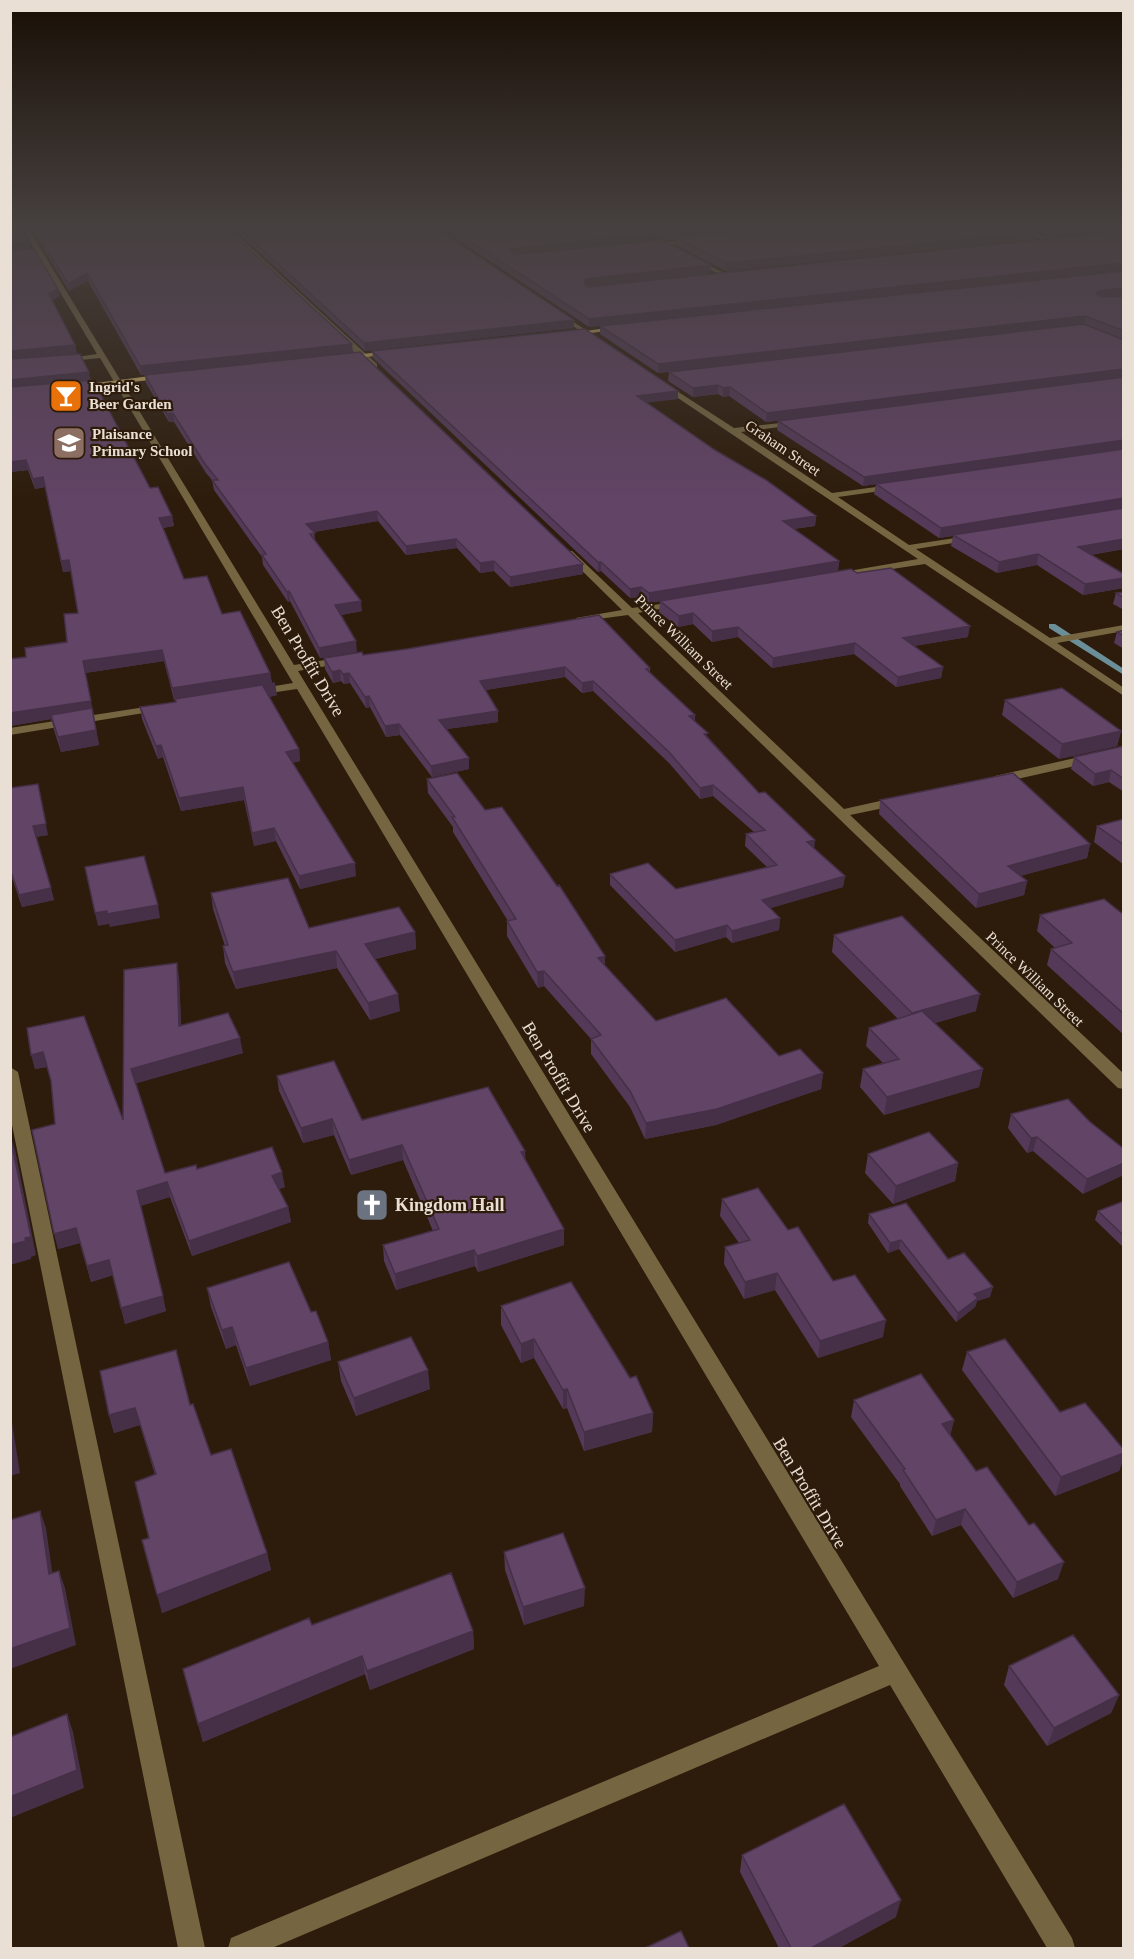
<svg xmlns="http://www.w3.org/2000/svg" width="1134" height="1959" viewBox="0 0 1134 1959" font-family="'Times New Roman',serif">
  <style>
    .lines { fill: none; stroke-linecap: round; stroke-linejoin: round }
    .stream { fill: #6a8f98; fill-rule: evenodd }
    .minor { fill: #756641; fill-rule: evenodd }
    .major { fill: #ccad5c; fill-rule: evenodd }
    .wall { fill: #543a58 }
    .shaded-wall { fill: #453047 }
    .building { fill: #624466; stroke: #453047; stroke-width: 1.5 }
    .labels { text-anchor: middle; stroke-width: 4.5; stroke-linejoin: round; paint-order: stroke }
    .far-poi-label { font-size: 15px; font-weight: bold; fill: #eadfd4; stroke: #2d1c0b; text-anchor: start }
    .far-street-label { font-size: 15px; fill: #eadfd4; stroke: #2d1c0b }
    .street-label { font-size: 18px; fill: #eadfd4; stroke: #2d1c0b }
    .poi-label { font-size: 18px; font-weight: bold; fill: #eadfd4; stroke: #2d1c0b; text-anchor: start }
  </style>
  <rect width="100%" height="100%" fill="#2d1c0b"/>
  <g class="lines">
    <path class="stream" d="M 1049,624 L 1055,624 L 1124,669 L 1124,675 L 1049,628 Z"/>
    <path class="minor" d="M 20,225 L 26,225 L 294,665 L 344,657 L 349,660 L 344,663 L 298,671 L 1072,1938 L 1075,1948 L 1047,1948 L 890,1685 L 272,1948 L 228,1948 L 231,1938 L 879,1666 L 297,689 L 256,695 L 250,692 L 256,689 L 293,683 L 100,358 L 61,362 L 57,360 L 97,354 Z
      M 219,225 L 226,225 L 377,364 L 377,368 L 371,368 Z
      M 1006,225 L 1015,225 L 1054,241 L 1049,242 Z
      M 695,239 L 697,242 L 647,247 L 644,245 Z
      M 690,258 L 694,258 L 728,275 L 723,276 L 690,260 Z
      M 556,313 L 560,313 L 601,340 L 596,341 L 556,315 Z
      M 663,382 L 734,428 L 799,421 L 800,423 L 796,425 L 741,432 L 832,493 L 898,484 L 899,486 L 895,489 L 838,497 L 909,545 L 975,535 L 975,539 L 972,540 L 916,549 L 1050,638 L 1124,625 L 1124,631 L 1057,643 L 1124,688 L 1124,696 L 925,564 L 833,578 L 833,574 L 837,573 L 918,559 L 660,386 L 659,384 Z
      M 566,551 L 572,551 L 632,608 L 682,601 L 682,605 L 638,613 L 844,809 L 898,797 L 903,798 L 904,801 L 903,804 L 850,815 L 1124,1074 L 1124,1089 L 1118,1088 L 628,615 L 576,622 L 576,618 L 622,610 L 566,555 Z
      M 158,705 L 164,708 L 162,710 L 10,735 L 10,728 Z
      M 1124,747 L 1124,755 L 995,784 L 989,780 L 995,776 Z
      M 10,1067 L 18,1072 L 205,1948 L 178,1948 L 10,1115 Z"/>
    <path class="major" d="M 619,326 L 621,329 L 569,336 L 566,334 Z
      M 393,350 L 396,354 L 345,359 L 341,357 Z
      M 166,374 L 169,378 L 76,388 L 72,386 Z"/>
  </g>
  <path class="wall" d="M 29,225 L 223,225 L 353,352 L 141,375 L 88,281 L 69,291 Z
    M 230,225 L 431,225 L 574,320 L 574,328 L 365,351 Z
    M 436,225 L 496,225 L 647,241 L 582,248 L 711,265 L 710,273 L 588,287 L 1124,231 L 1124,270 L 589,327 L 455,238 L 455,231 L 446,232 Z
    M 635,225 L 802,225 L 662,240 Z
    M 1022,225 L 1124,225 L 1124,229 L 1049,237 Z
    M 676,238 L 1034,239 L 726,271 L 676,245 Z
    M 10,250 L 58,289 L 60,296 L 52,300 L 75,345 L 77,354 L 150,488 L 172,516 L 174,526 L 163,528 L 184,579 L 222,614 L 270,673 L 272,683 L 277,695 L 269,697 L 299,749 L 300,761 L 292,763 L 356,876 L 300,889 L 276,841 L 254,846 L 244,800 L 181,811 L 163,757 L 158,759 L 142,719 L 140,707 L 176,702 L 175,699 L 174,700 L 164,661 L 85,673 L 99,745 L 61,752 L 54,730 L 51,719 L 10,726 L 10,659 L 26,657 L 67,642 L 78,613 L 71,571 L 63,572 L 45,487 L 35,489 L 28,470 L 10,472 Z
    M 1124,296 L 1124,339 L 1084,324 L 658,373 L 600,334 L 600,326 Z
    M 1124,340 L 1124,549 L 1091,555 L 1124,574 L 1124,588 L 1083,595 L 1037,565 L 997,573 L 951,546 L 953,536 L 939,538 L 874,494 L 876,484 L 863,486 L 777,430 L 778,421 L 863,410 L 766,422 L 729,396 L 723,397 L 718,394 L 693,397 L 668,381 L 669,372 Z
    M 372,351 L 678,399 L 646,402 L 715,450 L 816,516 L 815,526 L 794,529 L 839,561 L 838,571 L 649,603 L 641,597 L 630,598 L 601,571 L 598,572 L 373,358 Z
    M 145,375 L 583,564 L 583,574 L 510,587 L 494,571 L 480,573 L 457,548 L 406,555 L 378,521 L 314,532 L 315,540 L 362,611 L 341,615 L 357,652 L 320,658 L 290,601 L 288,602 L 263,565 L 262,557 L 214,490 L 212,480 L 206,473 L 174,422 L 169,422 L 146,383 Z
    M 1124,592 L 1124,610 L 1113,604 L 1116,593 Z
    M 660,601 L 968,637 L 914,646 L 943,667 L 941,678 L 896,687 L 854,654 L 772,668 L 738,637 L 712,642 L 693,624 L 678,627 L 659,612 Z
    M 1124,630 L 1124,649 L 1114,643 L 1117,632 Z
    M 363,655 L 650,668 L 650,673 L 695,715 L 695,721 L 708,737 L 759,793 L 814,848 L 845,876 L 843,887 L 770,908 L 780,918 L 779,930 L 732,943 L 726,937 L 675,952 L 610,885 L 610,874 L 676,889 L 767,867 L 745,846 L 746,834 L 754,832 L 713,796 L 700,799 L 669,763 L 593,691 L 582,693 L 565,677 L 486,690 L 498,711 L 498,722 L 447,729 L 469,769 L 432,777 L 400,735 L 386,737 L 370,707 L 366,708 L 350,683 L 344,684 L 341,681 L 333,683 L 325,669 L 324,658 Z
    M 1005,700 L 1121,731 L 1117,746 L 1059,759 L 1002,715 Z
    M 1124,746 L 1124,792 L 1109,782 L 1093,786 L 1071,769 L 1074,757 Z
    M 427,779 L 485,810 L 605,956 L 605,967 L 656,1021 L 779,1056 L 823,1073 L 821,1089 L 716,1125 L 645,1139 L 630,1107 L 591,1054 L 591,1039 L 544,986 L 538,988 L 507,936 L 507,921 L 508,921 L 453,832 L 453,827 L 428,793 Z
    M 10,788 L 48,835 L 36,837 L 54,900 L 22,907 L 10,872 Z
    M 880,800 L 1090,844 L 1087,858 L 1020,876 L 1027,881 L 1024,895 L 976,908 L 879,814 Z
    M 1124,819 L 1124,865 L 1094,842 L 1097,826 Z
    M 211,893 L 309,928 L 415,932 L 416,949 L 375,959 L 400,1011 L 370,1020 L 337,968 L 236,989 L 225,963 L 223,946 L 225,946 L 213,909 Z
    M 1040,915 L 1124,915 L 1124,1035 L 1047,965 L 1051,949 L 1055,948 L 1037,931 Z
    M 834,935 L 976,1011 L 935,1023 L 983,1069 L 979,1087 L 884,1115 L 860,1087 L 863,1069 L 883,1063 L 866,1046 L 869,1028 L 898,1019 L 832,952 Z
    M 124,970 L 179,977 L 181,1026 L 243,1053 L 136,1083 L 165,1173 L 197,1169 L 285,1187 L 279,1189 L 288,1207 L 291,1222 L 192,1256 L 170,1197 L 140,1206 L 166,1311 L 125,1324 L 113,1275 L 91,1282 L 80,1243 L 58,1249 L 55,1124 L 51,1082 L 47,1067 L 35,1069 L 27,1028 L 123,1120 Z
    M 277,1076 L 362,1120 L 525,1160 L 564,1229 L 564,1245 L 478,1272 L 475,1266 L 396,1290 L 384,1261 L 383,1245 L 433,1231 L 403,1160 L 351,1175 L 334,1135 L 303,1143 L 279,1091 Z
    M 1011,1114 L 1089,1121 L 1124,1149 L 1083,1194 L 1033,1151 L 1027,1153 L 1008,1128 Z
    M 868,1154 L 958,1163 L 955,1181 L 893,1204 L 865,1173 Z
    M 722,1199 L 788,1230 L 883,1337 L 818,1358 L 775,1290 L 744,1299 L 724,1264 L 725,1247 L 739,1243 L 720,1216 Z
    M 1124,1201 L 1124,1248 L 1095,1220 L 1098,1211 Z
    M 869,1214 L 948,1259 L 990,1297 L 977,1301 L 975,1307 L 956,1322 L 899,1249 L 888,1253 L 868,1223 Z
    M 207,1288 L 311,1312 L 328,1342 L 331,1360 L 250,1386 L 236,1345 L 226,1349 L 211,1307 Z
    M 501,1306 L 653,1413 L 652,1432 L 584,1451 L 567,1408 L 563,1409 L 534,1358 L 521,1363 L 501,1325 Z
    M 967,1352 L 1060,1412 L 1124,1450 L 1124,1457 L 1119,1471 L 1055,1496 L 962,1370 Z
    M 338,1362 L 430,1389 L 356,1416 L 341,1381 Z
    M 854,1400 L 954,1420 L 950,1435 L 976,1471 L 1058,1579 L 1013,1598 L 961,1525 L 932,1536 L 900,1486 L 900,1484 L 851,1417 Z
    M 190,1405 L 211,1455 L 267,1553 L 271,1570 L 162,1613 L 149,1538 L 155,1475 L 140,1425 L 114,1433 L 109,1415 Z
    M 504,1552 L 584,1606 L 524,1625 L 505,1570 Z
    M 312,1625 L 473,1631 L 474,1649 L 370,1690 L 365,1674 L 203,1742 L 183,1669 Z
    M 1009,1666 L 1119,1695 L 1111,1713 L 1047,1746 L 1004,1685 Z
    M 742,1855 L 896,1917 L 839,1948 L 779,1948 L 740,1872 Z"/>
  <path class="shaded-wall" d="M 446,225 L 496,225 L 446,232 Z
    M 736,225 L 802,225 L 662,240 L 663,233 Z
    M 1094,225 L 1124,225 L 1124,229 L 1049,237 L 1050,230 Z
    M 1035,232 L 1034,239 L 726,271 L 727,263 Z
    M 648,234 L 647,241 L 509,257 L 509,249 Z
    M 30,241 L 31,248 L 10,250 L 10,243 Z
    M 1124,263 L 1124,270 L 589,327 L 589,319 Z
    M 711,265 L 710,273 L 586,287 L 584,283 L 586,279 Z
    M 87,273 L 88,281 L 69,291 L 68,284 Z
    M 1124,288 L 1124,296 L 1097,299 L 1096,294 L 1098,291 Z
    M 58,289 L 60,296 L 50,301 L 49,294 Z
    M 1085,316 L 1084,324 L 658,373 L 658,364 Z
    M 574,320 L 574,328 L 365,351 L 364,343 Z
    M 352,344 L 353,352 L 141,375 L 140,366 Z
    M 75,345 L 77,354 L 10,360 L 10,351 Z
    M 1124,369 L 1124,378 L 766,422 L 767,413 Z
    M 89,372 L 90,380 L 10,389 L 10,380 Z
    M 718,385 L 718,394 L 693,397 L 693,388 Z
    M 730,387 L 729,396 L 723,397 L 723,388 Z
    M 678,391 L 678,399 L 636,404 L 637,396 Z
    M 173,413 L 174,422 L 169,422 L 167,414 Z
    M 1124,440 L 1124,450 L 863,486 L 864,477 Z
    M 26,460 L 28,470 L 10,472 L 10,462 Z
    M 43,477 L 45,487 L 35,489 L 33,479 Z
    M 1124,498 L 1124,508 L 939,538 L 941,528 Z
    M 377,511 L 378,521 L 307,533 L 306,524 Z
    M 172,516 L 174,526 L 161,528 L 159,518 Z
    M 816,516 L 815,526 L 782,530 L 783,521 Z
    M 456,539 L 457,548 L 406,555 L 406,546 Z
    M 1124,539 L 1124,549 L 1076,557 L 1078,547 Z
    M 1038,554 L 1037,565 L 997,573 L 999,562 Z
    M 69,560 L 71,571 L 63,572 L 61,561 Z
    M 494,561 L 494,571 L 480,573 L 480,563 Z
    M 839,561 L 838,571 L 649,603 L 649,593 Z
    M 598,562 L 601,562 L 601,571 L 598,572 Z
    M 583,564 L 583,574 L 510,587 L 510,577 Z
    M 1124,578 L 1124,588 L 1083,595 L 1085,584 Z
    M 641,587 L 641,597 L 630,598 L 630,589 Z
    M 289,591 L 290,601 L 288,602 L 287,592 Z
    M 361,601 L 362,611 L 336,616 L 335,605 Z
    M 693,613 L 693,624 L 678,627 L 679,616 Z
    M 970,626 L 968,637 L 902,648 L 903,638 Z
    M 738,627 L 738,637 L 712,642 L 712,631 Z
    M 356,641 L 357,652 L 320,658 L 319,648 Z
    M 855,643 L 854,654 L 772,668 L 773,658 Z
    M 162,650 L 164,661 L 85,673 L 83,661 Z
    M 565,667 L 565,677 L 480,691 L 480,681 Z
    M 943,667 L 941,678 L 896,687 L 898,677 Z
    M 340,670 L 341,681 L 333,683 L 332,672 Z
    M 270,673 L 272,684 L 275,683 L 277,695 L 265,698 L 263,686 L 268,685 L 174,700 L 172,688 Z
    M 349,673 L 350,683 L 344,684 L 343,674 Z
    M 593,681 L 593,691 L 582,693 L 582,683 Z
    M 369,696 L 370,707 L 366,708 L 365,697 Z
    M 91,701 L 93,713 L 51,715 L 51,719 L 10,726 L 10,713 Z
    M 498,711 L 498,722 L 440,730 L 439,720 Z
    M 695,715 L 694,725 L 689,716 Z
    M 399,724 L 400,735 L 386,737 L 385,726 Z
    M 96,730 L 99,745 L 61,752 L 58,737 Z
    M 1121,731 L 1117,746 L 1059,759 L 1062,744 Z
    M 161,745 L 163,757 L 158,759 L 156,746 Z
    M 299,749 L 300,761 L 287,764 L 286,752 Z
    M 469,758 L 469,769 L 432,777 L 431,766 Z
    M 1111,770 L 1109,782 L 1093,786 L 1095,774 Z
    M 38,784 L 48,835 L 35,837 L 33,826 Z
    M 713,785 L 713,796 L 700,799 L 700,788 Z
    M 243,787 L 244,800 L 181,811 L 179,798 Z
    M 274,828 L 276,841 L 254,846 L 252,833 Z
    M 815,840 L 814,851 L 807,842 Z
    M 1090,844 L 1087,858 L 1005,880 L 1008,866 Z
    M 355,863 L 356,876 L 300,889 L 299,876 Z
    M 845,876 L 843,887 L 761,911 L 762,900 Z
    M 1027,881 L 1024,895 L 976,908 L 979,894 Z
    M 51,888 L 54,900 L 22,907 L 19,895 Z
    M 158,905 L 160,918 L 110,927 L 109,924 L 98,926 L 95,913 Z
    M 780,918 L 779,930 L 732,943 L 732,931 Z
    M 727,925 L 726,937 L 675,952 L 675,940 Z
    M 415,932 L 416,949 L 367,960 L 365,944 Z
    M 336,951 L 337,968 L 236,989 L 233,972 Z
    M 605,956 L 605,971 L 598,958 Z
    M 177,963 L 179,977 L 182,1041 L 179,1026 Z
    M 544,971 L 544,986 L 538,988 L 537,972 Z
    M 398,994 L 400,1011 L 370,1020 L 368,1003 Z
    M 980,994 L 976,1011 L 909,1031 L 912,1013 Z
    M 240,1038 L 243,1053 L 134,1084 L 131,1069 Z
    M 43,1052 L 47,1067 L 35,1069 L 31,1055 Z
    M 983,1069 L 979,1087 L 884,1115 L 887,1097 Z
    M 823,1073 L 821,1089 L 716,1125 L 645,1139 L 646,1123 Z
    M 332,1119 L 334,1135 L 303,1143 L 301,1128 Z
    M 10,1135 L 15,1150 L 36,1255 L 31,1257 L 31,1259 L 10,1265 Z
    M 1037,1137 L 1033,1151 L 1027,1153 L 1031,1138 Z
    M 402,1145 L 403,1160 L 351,1175 L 349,1160 Z
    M 525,1151 L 526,1166 L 521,1152 Z
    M 958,1163 L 955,1181 L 893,1204 L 896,1186 Z
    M 1124,1163 L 1124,1175 L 1083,1194 L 1087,1179 Z
    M 282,1172 L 285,1187 L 274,1190 L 272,1176 Z
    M 167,1182 L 170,1197 L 140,1206 L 137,1191 Z
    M 288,1207 L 291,1222 L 192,1256 L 189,1241 Z
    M 76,1228 L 80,1243 L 58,1249 L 54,1234 Z
    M 564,1229 L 564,1245 L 478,1272 L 477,1256 Z
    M 901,1240 L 899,1249 L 888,1253 L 890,1243 Z
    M 474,1250 L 475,1266 L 396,1290 L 395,1274 Z
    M 109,1260 L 113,1275 L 91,1282 L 87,1266 Z
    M 777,1273 L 775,1290 L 744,1299 L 745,1282 Z
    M 993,1287 L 990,1297 L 977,1301 L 975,1307 L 956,1322 L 958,1313 L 974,1294 Z
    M 163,1296 L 166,1311 L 125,1324 L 121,1308 Z
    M 886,1320 L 883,1337 L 818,1358 L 820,1341 Z
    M 232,1327 L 236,1345 L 226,1349 L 222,1330 Z
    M 534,1339 L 534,1358 L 521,1363 L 521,1344 Z
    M 328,1342 L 331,1360 L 250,1386 L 246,1368 Z
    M 428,1370 L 430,1389 L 356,1416 L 354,1398 Z
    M 567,1389 L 567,1408 L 563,1409 L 563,1390 Z
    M 135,1408 L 140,1425 L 114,1433 L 109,1415 Z
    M 653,1413 L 652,1432 L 584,1451 L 584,1432 Z
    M 10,1418 L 12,1423 L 20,1473 L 10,1476 Z
    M 954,1420 L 950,1437 L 942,1424 Z
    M 1124,1453 L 1124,1457 L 1119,1471 L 1055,1496 L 1061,1477 Z
    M 965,1509 L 961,1525 L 932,1536 L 936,1520 Z
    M 40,1511 L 46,1528 L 55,1592 L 49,1574 Z
    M 267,1553 L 271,1570 L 162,1613 L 157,1595 Z
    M 1064,1562 L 1058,1579 L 1013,1598 L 1017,1582 Z
    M 59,1571 L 65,1588 L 76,1645 L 10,1669 L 10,1649 Z
    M 585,1588 L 584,1606 L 524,1625 L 523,1607 Z
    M 473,1631 L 474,1649 L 370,1690 L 367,1671 Z
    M 362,1656 L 365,1674 L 203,1742 L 198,1724 Z
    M 1119,1695 L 1111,1713 L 1047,1746 L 1054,1728 Z
    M 67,1714 L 73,1732 L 84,1788 L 10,1818 L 10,1797 Z
    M 901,1900 L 896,1917 L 839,1948 L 811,1948 Z"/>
  <path class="building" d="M 10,225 L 22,225 L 30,241 L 10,243 Z
    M 32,225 L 223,225 L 352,344 L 140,366 L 87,273 L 68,284 Z
    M 236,225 L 431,225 L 574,320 L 364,343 Z
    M 498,225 L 631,225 L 648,234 L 509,249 L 514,255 L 661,240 L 711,265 L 586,279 L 584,283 L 588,287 L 1124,231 L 1124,263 L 589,319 L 455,231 Z
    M 648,225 L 736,225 L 663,233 Z
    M 804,225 L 1019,225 L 1035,232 L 727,263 L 676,238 Z
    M 1039,225 L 1094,225 L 1050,230 Z
    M 34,249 L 58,289 L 49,294 L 75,345 L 10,351 L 10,250 Z
    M 1124,271 L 1124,288 L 1098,291 L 1096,294 L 1102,297 L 1124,296 L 1124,331 L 1085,316 L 658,364 L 600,326 Z
    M 1084,324 L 1124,340 L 1124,369 L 767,413 L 730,387 L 723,388 L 718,385 L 693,388 L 669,372 Z
    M 585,329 L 678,391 L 637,396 L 715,450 L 766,480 L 816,516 L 783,521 L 839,561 L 649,593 L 641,587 L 630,589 L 601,562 L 598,562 L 372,351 Z
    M 360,352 L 583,564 L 510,577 L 494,561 L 480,563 L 456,539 L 406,546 L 377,511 L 306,524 L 315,533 L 310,534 L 361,601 L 335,605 L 356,641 L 319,648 L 289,591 L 287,592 L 262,555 L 266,554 L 212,480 L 218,480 L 205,464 L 173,413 L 167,414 L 145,375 Z
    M 80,354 L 89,372 L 10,380 L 10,359 Z
    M 1124,377 L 1124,440 L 864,477 L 778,421 Z
    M 93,380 L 150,488 L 158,487 L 172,516 L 159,518 L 184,579 L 207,576 L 222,614 L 240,611 L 270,673 L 172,688 L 162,650 L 83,661 L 91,701 L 10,713 L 10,659 L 26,657 L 25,648 L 67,642 L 64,614 L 78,613 L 69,560 L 61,561 L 43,477 L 33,479 L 26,460 L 10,462 L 10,387 Z
    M 1124,449 L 1124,498 L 941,528 L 876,484 Z
    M 1124,508 L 1124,539 L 1078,547 L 1124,574 L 1124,578 L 1085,584 L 1038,554 L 999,562 L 953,535 Z
    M 891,568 L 970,626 L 903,638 L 943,667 L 898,677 L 855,643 L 773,658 L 738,627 L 712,631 L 693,613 L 679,616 L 660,601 L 851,569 L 857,573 Z
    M 1124,592 L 1124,598 L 1116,593 Z
    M 599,615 L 650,668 L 646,669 L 695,715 L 689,716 L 708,733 L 704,734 L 759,793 L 765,792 L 815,840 L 807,842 L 845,876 L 762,900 L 780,918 L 732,931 L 727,925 L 675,940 L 610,874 L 648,863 L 676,889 L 777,865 L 746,834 L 765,830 L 713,785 L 700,788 L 669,752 L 593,681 L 582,683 L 565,667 L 480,681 L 498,711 L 439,720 L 469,758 L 431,766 L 399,724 L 385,726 L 369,696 L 365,697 L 349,673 L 343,674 L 340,670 L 332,672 L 324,658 L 362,652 L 363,655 L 407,649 Z
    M 1124,630 L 1124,636 L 1117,632 Z
    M 275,683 L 263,686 L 299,749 L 286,752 L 355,863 L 299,876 L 274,828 L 252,833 L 243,787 L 179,798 L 161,745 L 156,746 L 140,707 L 176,702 L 175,699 Z
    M 1062,688 L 1121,731 L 1062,744 L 1005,700 Z
    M 92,708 L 96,730 L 58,737 L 51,715 Z
    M 1124,746 L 1124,779 L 1111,770 L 1095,774 L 1074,757 Z
    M 457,773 L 485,810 L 502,807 L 557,886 L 559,885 L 605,956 L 598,958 L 656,1021 L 726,998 L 779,1056 L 800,1049 L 823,1073 L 717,1109 L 646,1123 L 630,1091 L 591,1039 L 601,1035 L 544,971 L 537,972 L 507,921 L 516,919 L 452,817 L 455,817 L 427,779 Z
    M 1013,773 L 1090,844 L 1008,866 L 1027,881 L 979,894 L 880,800 Z
    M 38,784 L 46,824 L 33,826 L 51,888 L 19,895 L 10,869 L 10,788 Z
    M 1124,819 L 1124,845 L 1097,826 Z
    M 144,856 L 158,905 L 107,914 L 107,911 L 95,913 L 85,867 Z
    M 288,878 L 309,928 L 399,907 L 415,932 L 365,944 L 398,994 L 368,1003 L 336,951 L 233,972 L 223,946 L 228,945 L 211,893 Z
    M 1104,899 L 1124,915 L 1124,1014 L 1051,949 L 1072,943 L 1040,915 Z
    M 902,916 L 980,994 L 912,1013 L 834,935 Z
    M 177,963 L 179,1026 L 228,1013 L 240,1038 L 131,1069 L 165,1173 L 196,1165 L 197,1169 L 272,1147 L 282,1172 L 272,1176 L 288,1207 L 189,1241 L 167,1182 L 137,1191 L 163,1296 L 121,1308 L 109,1260 L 87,1266 L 76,1228 L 54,1234 L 32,1130 L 55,1124 L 51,1081 L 43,1052 L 31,1055 L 27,1028 L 84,1016 L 123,1120 L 124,970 Z
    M 922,1011 L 983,1069 L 887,1097 L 863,1069 L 899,1059 L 869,1028 Z
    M 334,1061 L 362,1120 L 488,1087 L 525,1151 L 521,1152 L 564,1229 L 477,1256 L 474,1250 L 395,1274 L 383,1245 L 439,1229 L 402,1145 L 349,1160 L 332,1119 L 301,1128 L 277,1076 Z
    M 1068,1099 L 1089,1121 L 1124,1149 L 1124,1163 L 1087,1179 L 1037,1137 L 1031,1138 L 1011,1114 Z
    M 929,1132 L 958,1163 L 896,1186 L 868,1154 Z
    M 10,1136 L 31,1237 L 25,1238 L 26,1241 L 10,1245 Z
    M 758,1188 L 788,1230 L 798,1227 L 833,1281 L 855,1275 L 886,1320 L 820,1341 L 777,1273 L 745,1282 L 725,1247 L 750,1240 L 722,1199 Z
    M 1124,1201 L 1124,1236 L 1098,1211 Z
    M 906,1203 L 948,1259 L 964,1253 L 993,1287 L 974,1294 L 978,1298 L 958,1313 L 901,1240 L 890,1243 L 869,1214 Z
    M 289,1262 L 311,1312 L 316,1311 L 328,1342 L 246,1368 L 232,1327 L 222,1330 L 207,1288 Z
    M 571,1282 L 630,1378 L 636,1376 L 653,1413 L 584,1432 L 567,1389 L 563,1390 L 534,1339 L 521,1344 L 501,1306 Z
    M 411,1337 L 428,1370 L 354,1398 L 338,1362 Z
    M 1005,1339 L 1060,1412 L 1085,1403 L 1124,1450 L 1124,1453 L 1061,1477 L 967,1352 Z
    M 176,1350 L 190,1405 L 193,1404 L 211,1455 L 231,1449 L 267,1553 L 157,1595 L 142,1540 L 149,1538 L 135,1482 L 156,1474 L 135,1408 L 109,1415 L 100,1371 Z
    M 921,1374 L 954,1420 L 942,1424 L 976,1471 L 987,1467 L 1029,1525 L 1034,1523 L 1064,1562 L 1017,1582 L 965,1509 L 936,1520 L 903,1470 L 905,1469 L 854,1400 Z
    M 10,1435 L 13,1454 L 10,1455 Z
    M 40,1511 L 49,1574 L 59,1571 L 70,1628 L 10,1649 L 10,1520 Z
    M 563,1533 L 585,1588 L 523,1607 L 504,1552 Z
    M 451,1573 L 473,1631 L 367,1671 L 362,1656 L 198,1724 L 183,1669 L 309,1618 L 312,1625 Z
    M 1073,1635 L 1119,1695 L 1054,1728 L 1009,1666 Z
    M 67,1714 L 77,1770 L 10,1797 L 10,1737 Z
    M 844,1804 L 901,1900 L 811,1948 L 791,1948 L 742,1855 Z
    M 681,1931 L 689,1948 L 645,1948 Z"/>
  <linearGradient id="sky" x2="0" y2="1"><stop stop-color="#190f06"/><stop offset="0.45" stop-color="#46403f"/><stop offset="1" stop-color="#46403f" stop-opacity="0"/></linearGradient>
  <rect width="1134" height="500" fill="url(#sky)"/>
  <defs>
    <symbol id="bar-square" viewBox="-11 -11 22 22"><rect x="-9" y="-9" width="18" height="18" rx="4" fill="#e8710a" stroke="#2d1c0b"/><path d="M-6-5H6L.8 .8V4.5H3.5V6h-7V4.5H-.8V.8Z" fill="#fff"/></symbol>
    <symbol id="school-square" viewBox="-11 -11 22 22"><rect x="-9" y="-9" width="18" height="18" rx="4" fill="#8d6e63" stroke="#2d1c0b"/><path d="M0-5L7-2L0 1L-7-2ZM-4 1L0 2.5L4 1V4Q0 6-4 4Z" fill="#fff"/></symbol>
    <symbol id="church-square" viewBox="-11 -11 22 22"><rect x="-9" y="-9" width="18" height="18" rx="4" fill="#6b7280" stroke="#2d1c0b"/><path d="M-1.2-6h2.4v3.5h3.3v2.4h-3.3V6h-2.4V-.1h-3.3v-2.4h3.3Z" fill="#fff"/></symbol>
  </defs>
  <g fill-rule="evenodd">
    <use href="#bar-square" x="47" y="377" width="38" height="38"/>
    <use href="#school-square" x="50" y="424" width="38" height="38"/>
    <use href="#church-square" x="353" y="1186" width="38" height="38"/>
  </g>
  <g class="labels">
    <g class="far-poi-label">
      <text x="89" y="392">Ingrid's<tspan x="89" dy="17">Beer Garden</tspan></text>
      <text x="92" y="439">Plaisance<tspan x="92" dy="17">Primary School</tspan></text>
    </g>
    <g class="far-street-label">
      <text transform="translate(783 448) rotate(34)" y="5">Graham Street</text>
      <text transform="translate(684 642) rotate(44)" y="5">Prince William Street</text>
      <text transform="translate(1035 979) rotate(44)" y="5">Prince William Street</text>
    </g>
    <g class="street-label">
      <text transform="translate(308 661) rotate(59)" y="6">Ben Proffit Drive</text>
      <text transform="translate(559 1077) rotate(59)" y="6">Ben Proffit Drive</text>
      <text transform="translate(810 1493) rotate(59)" y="6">Ben Proffit Drive</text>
    </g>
    <g class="poi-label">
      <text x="395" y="1211">Kingdom Hall</text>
    </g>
  </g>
  <rect width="1134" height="1959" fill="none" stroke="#eadfd4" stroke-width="24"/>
</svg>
